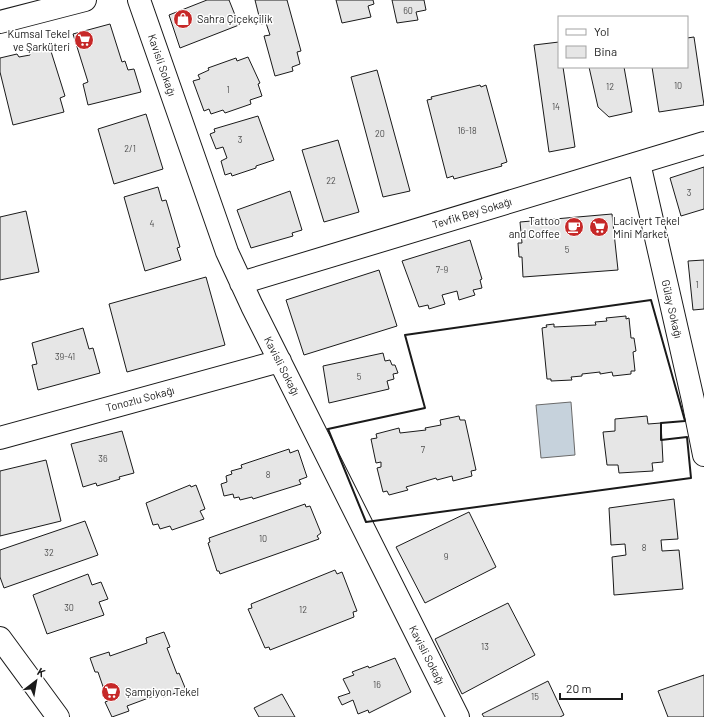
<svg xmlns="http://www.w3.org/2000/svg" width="704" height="717" viewBox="0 0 704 717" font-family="Barlow,sans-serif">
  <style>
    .water { fill: #c6d2dc; stroke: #6a6a6a }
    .building { fill: #e6e6e6; stroke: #1a1a1a }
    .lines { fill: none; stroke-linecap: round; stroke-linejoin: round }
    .minor-casing { stroke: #1a1a1a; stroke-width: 24 }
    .minor { stroke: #fff; stroke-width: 22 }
    .wall { stroke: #1a1a1a; stroke-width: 2 }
    .labels { text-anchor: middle; stroke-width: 3; stroke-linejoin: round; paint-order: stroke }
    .number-label { font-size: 9px; fill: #4d4d4d }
    .poi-label { font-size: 11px; fill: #1a1a1a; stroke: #fff; text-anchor: start }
    .street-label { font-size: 11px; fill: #1a1a1a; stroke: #fff }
  </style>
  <rect width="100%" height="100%" fill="#fff"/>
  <path class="water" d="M 571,402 L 575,455 L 541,458 L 536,405 Z"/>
  <path class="building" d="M 207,0 L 229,0 L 239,25 L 180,48 L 169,15 Z
    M 255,0 L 287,0 L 301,51 L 297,52 L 300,64 L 292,67 L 293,71 L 275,76 L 264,36 L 270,35 L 266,23 L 261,24 Z
    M 336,0 L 373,0 L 374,4 L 368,6 L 371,17 L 342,23 Z
    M 392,0 L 424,0 L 426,10 L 416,12 L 418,20 L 397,23 Z
    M 110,24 L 122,62 L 125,61 L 128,70 L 134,69 L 141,92 L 88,105 L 83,84 L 88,82 L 73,34 Z
    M 694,37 L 704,105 L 659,112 L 652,67 L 687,67 L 687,38 Z
    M 559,42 L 559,67 L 563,67 L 575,147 L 549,152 L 534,45 Z
    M 49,45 L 65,96 L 60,98 L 64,112 L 13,125 L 0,72 L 0,58 L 17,54 L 19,57 L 30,55 L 29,50 Z
    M 248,57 L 260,83 L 258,84 L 262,96 L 250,100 L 251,104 L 225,113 L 223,110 L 211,114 L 209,109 L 204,111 L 193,81 L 200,79 L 198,75 L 209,70 L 208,68 L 236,58 L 237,61 Z
    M 589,67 L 624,67 L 632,112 L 609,117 L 598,107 Z
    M 377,70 L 410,191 L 383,197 L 351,77 Z
    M 480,85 L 481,87 L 486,85 L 507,162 L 501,164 L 502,166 L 454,179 L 453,176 L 447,178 L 427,100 L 432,99 L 431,97 Z
    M 146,114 L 163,169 L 114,184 L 98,129 Z
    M 258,116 L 274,160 L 256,166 L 256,168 L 232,176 L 231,173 L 225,175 L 221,161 L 227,158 L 223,147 L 216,149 L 210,134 L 215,132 L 214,129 Z
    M 338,140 L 359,212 L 324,222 L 302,150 Z
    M 704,167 L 704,209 L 681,216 L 670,178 Z
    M 158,187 L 162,201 L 166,200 L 180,247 L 177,248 L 181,260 L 145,271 L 124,197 Z
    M 290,191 L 302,230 L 292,233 L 293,236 L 251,248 L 237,210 Z
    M 26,211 L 39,272 L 0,280 L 0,217 Z
    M 612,214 L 618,270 L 523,277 L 522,257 L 519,257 L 518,243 L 522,243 L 520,222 Z
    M 470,240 L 482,279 L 480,280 L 482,288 L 473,290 L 475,295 L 459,300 L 457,291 L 442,295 L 445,304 L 429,309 L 428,305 L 419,307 L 402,261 Z
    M 704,260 L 704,309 L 693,310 L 688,261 Z
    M 379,270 L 397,326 L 304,355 L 286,300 Z
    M 206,277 L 225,345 L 127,372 L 109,304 Z
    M 626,316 L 626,319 L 629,318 L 631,338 L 634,338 L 636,351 L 633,352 L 635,371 L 631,371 L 631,374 L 613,376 L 612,372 L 600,374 L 600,372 L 582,374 L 582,376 L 571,377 L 572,380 L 551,381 L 551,379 L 547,379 L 542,328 L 547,327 L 546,325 L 554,324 L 554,327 L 596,325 L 595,322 L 607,321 L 606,318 Z
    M 83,328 L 89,349 L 93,348 L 100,373 L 38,390 L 32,365 L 37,364 L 32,343 Z
    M 383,353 L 385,361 L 390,360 L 392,365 L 395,365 L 398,373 L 393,374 L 394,379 L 387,381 L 389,389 L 329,403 L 323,366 Z
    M 459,416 L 460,420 L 465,420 L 476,470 L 471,471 L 472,476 L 453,481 L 452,476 L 437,480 L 436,478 L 406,487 L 408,490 L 389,495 L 387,491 L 383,492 L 377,468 L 381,467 L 381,462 L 376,463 L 371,439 L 377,438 L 376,434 L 399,428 L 400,433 L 426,430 L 425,428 L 441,425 L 440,420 Z
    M 647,416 L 648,424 L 661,423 L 663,462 L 652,463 L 653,471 L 619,473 L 618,465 L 607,465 L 603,432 L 615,431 L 615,419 Z
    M 122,431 L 134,473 L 119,477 L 120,479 L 97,486 L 96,483 L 83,487 L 71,444 Z
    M 289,449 L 290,453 L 298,450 L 307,477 L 299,480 L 301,484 L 253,499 L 252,497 L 240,500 L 239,497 L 234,498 L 233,494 L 224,496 L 221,484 L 227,482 L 226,476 L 232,474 L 231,471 L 242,468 L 241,465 Z
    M 46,460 L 61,521 L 0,536 L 0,471 Z
    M 190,485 L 191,487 L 196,485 L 205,509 L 200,511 L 204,519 L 172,530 L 170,526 L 160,529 L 158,524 L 153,525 L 146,503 Z
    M 674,499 L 678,539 L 661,540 L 662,551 L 679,550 L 683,589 L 614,595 L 612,557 L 626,555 L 625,544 L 611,545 L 609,508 Z
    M 305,504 L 306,507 L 310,506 L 321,533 L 317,536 L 319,539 L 220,574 L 219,571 L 217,571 L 208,543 L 210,542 L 209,538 Z
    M 469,512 L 496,567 L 425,603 L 396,547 Z
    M 85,521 L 98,555 L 4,588 L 0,577 L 0,550 Z
    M 335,570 L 337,574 L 342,572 L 357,611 L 353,612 L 354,617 L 270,650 L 269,647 L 265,648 L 248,609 L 252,608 L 251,604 Z
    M 88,574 L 92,585 L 101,582 L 108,599 L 99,602 L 104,615 L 47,634 L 33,595 Z
    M 508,603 L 535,655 L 462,694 L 435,639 Z
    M 164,632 L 170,647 L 167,648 L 177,674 L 179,673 L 186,690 L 163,697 L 162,693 L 127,706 L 129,711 L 112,717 L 105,702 L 108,701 L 98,672 L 95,672 L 90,658 L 109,652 L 110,656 L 147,643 L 146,638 Z
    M 395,658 L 411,692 L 369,713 L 368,710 L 358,714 L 353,700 L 342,705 L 338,697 L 350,693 L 343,679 L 354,675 L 352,672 L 368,666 L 369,668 Z
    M 704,675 L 704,717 L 668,717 L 658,691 Z
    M 548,681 L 564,715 L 560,717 L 484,717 L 482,714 Z
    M 282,694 L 295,717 L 259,717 L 254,708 Z"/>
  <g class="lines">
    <defs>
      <path id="minor" d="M 139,0 L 227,252 L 252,306 L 458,717
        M 0,22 L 85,0
        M 639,163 L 693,400 L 704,455
        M 241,283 L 704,143
        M 0,438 L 280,361
        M 0,638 L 58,717"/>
    </defs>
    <use href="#minor" class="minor-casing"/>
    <use href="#minor" class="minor"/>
    <path class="wall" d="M 651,300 L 685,421 L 661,423 L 661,440 L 687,437 L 691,478 L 366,522 L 328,429 L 425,408 L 405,335 Z"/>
  </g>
  <defs>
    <symbol id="shop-disc" viewBox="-11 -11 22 22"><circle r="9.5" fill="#c62828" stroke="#fff"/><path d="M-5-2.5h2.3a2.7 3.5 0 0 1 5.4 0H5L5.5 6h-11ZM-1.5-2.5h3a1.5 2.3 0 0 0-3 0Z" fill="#fff"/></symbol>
    <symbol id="supermarket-disc" viewBox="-11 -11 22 22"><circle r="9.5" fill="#c62828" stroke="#fff"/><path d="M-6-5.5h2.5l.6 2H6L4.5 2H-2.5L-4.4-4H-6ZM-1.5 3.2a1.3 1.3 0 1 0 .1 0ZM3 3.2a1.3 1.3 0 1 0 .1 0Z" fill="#fff"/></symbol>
    <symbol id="cafe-disc" viewBox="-11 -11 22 22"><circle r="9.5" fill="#c62828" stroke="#fff"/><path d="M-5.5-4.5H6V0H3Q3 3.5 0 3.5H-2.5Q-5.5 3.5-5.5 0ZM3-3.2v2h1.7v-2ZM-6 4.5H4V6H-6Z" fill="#fff"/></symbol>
  </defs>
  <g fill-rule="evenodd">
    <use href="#shop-disc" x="172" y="8" width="22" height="22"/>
    <use href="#supermarket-disc" x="73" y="29" width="22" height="22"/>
    <use href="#cafe-disc" x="563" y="216" width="22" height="22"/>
    <use href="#supermarket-disc" x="588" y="216" width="22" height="22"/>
    <use href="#supermarket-disc" x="100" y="681" width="22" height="22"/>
  </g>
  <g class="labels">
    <g class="number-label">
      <text x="408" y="14">60</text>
      <text x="678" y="89">10</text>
      <text x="610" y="90">12</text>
      <text x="228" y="93">1</text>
      <text x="556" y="110">14</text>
      <text x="467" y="134">16-18</text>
      <text x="380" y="137">20</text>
      <text x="240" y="143">3</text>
      <text x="130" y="152">2/1</text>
      <text x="331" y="184">22</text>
      <text x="689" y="196">3</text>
      <text x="152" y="227">4</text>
      <text x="567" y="253">5</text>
      <text x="442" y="273">7-9</text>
      <text x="697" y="288">1</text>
      <text x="65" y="360">39-41</text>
      <text x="359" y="380">5</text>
      <text x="423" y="453">7</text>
      <text x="103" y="462">36</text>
      <text x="268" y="478">8</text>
      <text x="263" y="542">10</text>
      <text x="644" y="551">8</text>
      <text x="49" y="556">32</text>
      <text x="446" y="560">9</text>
      <text x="69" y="611">30</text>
      <text x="303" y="613">12</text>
      <text x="485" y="650">13</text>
      <text x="377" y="688">16</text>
      <text x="535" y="700">15</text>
    </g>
    <g class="poi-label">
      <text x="197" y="23">Sahra Çiçekçilik</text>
      <text x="70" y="38" text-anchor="end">Kumsal Tekel<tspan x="70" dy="13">ve Şarküteri</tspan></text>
      <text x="560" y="225" text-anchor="end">Tattoo<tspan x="560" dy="13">and Coffee</tspan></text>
      <text x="613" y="225">Lacivert Tekel<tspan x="613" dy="13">Mini Market</tspan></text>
      <text x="125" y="696">Şampiyon Tekel</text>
    </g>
    <g class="street-label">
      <text transform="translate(162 65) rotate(71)" y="4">Kavisli Sokağı</text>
      <text transform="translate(472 213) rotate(-17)" y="4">Tevfik Bey Sokağı</text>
      <text transform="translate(672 309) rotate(77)" y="4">Gülay Sokağı</text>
      <text transform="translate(282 366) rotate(63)" y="4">Kavisli Sokağı</text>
      <text transform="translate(140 399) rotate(-15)" y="4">Tonozlu Sokağı</text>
      <text transform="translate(427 655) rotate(63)" y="4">Kavisli Sokağı</text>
    </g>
  </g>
  <rect x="558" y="16" width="130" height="52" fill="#ffffff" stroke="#a3a3a3"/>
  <rect x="566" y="29" width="20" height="6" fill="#ffffff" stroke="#a3a3a3"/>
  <text x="594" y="36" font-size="12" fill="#1a1a1a">Yol</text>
  <rect x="566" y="46" width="20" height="12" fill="#e6e6e6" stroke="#a3a3a3"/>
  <text x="594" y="56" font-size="12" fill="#1a1a1a">Bina</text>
  <g transform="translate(36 681) rotate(31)" stroke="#ffffff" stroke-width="3" paint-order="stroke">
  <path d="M0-3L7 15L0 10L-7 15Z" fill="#1a1a1a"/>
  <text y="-6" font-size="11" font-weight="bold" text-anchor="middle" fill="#1a1a1a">K</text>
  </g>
  <path d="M560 693v6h62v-6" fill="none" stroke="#1a1a1a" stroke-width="2"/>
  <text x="566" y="693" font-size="12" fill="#1a1a1a" stroke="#ffffff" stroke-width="3" paint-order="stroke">20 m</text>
</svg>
